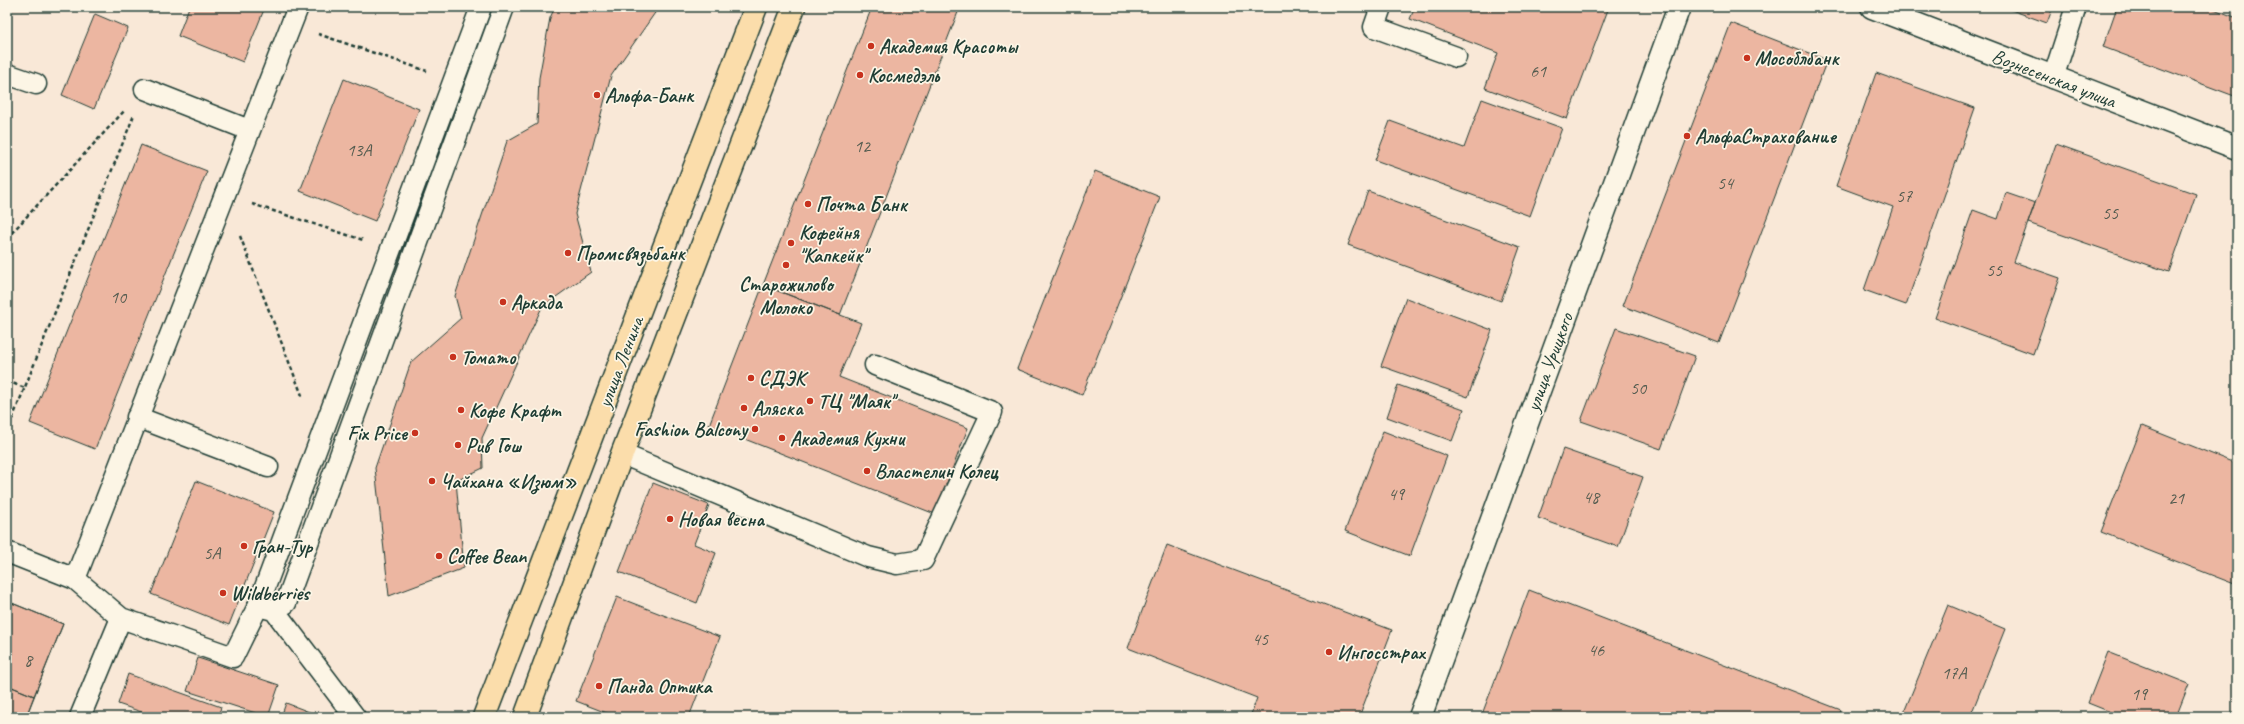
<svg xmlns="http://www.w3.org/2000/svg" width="2244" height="724" viewBox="0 0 2244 724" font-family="Caveat,sans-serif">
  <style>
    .building { fill: #ecb6a1; stroke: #1f3d34 }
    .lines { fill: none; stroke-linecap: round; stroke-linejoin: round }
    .lane-casing { stroke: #1f3d34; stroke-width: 23 }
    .street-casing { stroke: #1f3d34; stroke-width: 25 }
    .primary-casing { stroke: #1f3d34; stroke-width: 25 }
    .path { stroke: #1f3d34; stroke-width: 2.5; stroke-dasharray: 4 3; stroke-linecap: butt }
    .lane { stroke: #fcf5e5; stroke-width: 20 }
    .street { stroke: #fcf5e5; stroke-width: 22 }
    .primary { stroke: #fbddab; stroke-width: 22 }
    .poi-dot { fill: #c8321e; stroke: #fcf5e5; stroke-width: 1.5 }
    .labels { text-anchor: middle; stroke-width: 3.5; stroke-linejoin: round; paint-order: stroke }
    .number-label { font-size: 18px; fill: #525b4f }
    .poi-label { font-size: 20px; font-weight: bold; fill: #1f3d34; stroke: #fcf5e5; text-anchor: start }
    .street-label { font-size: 20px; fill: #1f3d34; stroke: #fcf5e5 }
  </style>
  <rect width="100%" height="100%" fill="#f9e8d7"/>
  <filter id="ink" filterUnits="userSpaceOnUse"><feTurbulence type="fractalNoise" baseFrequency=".025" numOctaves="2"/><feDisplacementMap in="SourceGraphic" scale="8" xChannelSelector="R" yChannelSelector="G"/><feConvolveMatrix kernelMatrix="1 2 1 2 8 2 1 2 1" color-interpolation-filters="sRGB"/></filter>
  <g filter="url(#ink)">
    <path class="building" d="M 189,7 L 265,7 L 243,62 L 178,36 Z
      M 555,7 L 659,7 L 611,76 L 575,214 L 591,272 L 542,307 L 482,438 L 483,468 L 456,481 L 464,568 L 389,596 L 375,468 L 411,362 L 461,318 L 455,296 L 507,141 L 537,124 L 539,78 L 550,18 Z
      M 872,7 L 960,7 L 840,315 L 763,285 Z
      M 1415,7 L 1609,7 L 1567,119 L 1485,88 L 1498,53 L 1410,19 Z
      M 2003,7 L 2053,7 L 2047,23 Z
      M 2117,7 L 2209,7 L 2237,18 L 2237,97 L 2103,47 Z
      M 95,14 L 128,28 L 94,109 L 62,95 Z
      M 1731,23 L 1827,60 L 1719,343 L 1623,306 Z
      M 1876,73 L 1975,108 L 1906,305 L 1864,290 L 1893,207 L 1836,186 Z
      M 344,79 L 419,109 L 375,221 L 300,191 Z
      M 1482,99 L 1562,128 L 1530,216 L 1375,160 L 1390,121 L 1464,148 Z
      M 2056,144 L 2196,194 L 2169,272 L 2028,223 Z
      M 141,145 L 207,171 L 95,449 L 30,423 Z
      M 1095,171 L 1160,197 L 1082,395 L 1017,369 Z
      M 1368,191 L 1520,247 L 1501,301 L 1348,245 Z
      M 2006,193 L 2035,203 L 2014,262 L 2060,278 L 2033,354 L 1935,318 L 1973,210 L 1998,219 Z
      M 763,285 L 861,323 L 839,377 L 968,428 L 935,514 L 709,425 Z
      M 1406,298 L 1492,330 L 1468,397 L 1381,366 Z
      M 1616,328 L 1695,356 L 1661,449 L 1581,421 Z
      M 1398,385 L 1464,409 L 1452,441 L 1387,417 Z
      M 2142,426 L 2237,464 L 2237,585 L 2101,532 Z
      M 1383,431 L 1447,456 L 1410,556 L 1345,531 Z
      M 1563,449 L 1643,477 L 1618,547 L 1538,518 Z
      M 196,481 L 274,512 L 229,625 L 151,594 Z
      M 653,483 L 709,505 L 694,544 L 716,553 L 697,603 L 619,572 Z
      M 1167,545 L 1392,630 L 1359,717 L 1250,717 L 1257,698 L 1128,648 Z
      M 1529,590 L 1841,710 L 1839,717 L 1481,717 Z
      M 617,597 L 720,637 L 689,717 L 617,717 L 576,701 Z
      M 7,601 L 63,624 L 26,717 L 7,717 Z
      M 7,601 L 63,624 L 34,696 L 7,685 Z
      M 1948,605 L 2005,629 L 1970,717 L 1902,717 Z
      M 2108,652 L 2189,684 L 2176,717 L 2123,717 L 2088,703 Z
      M 198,658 L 279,685 L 268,717 L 187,691 Z
      M 128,674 L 221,707 L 218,717 L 156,717 L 118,704 Z
      M 7,685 L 34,696 L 26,717 L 7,717 Z
      M 286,703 L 312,713 L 317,717 L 281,717 Z"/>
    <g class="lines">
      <defs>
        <path id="lane" d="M 1381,7 L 1374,27 L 1456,57
          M 7,74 L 36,84
          M 2053,78 L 2076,7
          M 145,89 L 249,130
          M 137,417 L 268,467
          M 622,454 L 868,557 L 897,564 L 923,560 L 992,412 L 875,365
          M 7,552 L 75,579 L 121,618 L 233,657 L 258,606 L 481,7
          M 75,579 L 298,7
          M 258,606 L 274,610 L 286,603 L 504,7
          M 274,610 L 355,717
          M 80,717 L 121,618"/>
        <path id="street" d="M 1872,7 L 2237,148
          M 1420,717 L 1679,7"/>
        <path id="primary" d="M 484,717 L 756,7
          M 525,717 L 622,454 L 794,7"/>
      </defs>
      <use href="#lane" class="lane-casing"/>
      <use href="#street" class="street-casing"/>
      <use href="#primary" class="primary-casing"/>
      <path class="path" d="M 318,34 L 427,71
        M 252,204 L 363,240
        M 240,236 L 303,398
        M 7,238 L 125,110
        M 7,381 L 25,388
        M 7,432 L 134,115"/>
      <use href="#lane" class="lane"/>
      <use href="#street" class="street"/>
      <use href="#primary" class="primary"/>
    </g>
  </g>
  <g class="poi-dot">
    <circle cx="871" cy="46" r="4"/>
    <circle cx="1747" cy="58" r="4"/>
    <circle cx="860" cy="75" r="4"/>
    <circle cx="597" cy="95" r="4"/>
    <circle cx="1687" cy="136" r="4"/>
    <circle cx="808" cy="204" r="4"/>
    <circle cx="791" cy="243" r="4"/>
    <circle cx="568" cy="253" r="4"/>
    <circle cx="786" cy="265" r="4"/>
    <circle cx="503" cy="302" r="4"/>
    <circle cx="453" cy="357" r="4"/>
    <circle cx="751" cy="378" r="4"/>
    <circle cx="810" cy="401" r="4"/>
    <circle cx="744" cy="408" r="4"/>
    <circle cx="461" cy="410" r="4"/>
    <circle cx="755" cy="429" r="4"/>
    <circle cx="415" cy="433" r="4"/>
    <circle cx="782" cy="438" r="4"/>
    <circle cx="458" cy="445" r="4"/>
    <circle cx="867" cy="471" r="4"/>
    <circle cx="432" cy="481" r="4"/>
    <circle cx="670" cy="519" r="4"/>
    <circle cx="244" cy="546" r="4"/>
    <circle cx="439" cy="556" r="4"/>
    <circle cx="223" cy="593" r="4"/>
    <circle cx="1329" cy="652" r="4"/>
    <circle cx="599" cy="686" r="4"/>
  </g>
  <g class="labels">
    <g class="number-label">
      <text x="1538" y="77">61</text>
      <text x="862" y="152">12</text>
      <text x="359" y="156">13А</text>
      <text x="1725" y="189">54</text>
      <text x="1904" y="202">57</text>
      <text x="2110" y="219">55</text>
      <text x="1994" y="276">55</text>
      <text x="118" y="303">10</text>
      <text x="1638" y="394">50</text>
      <text x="1396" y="500">49</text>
      <text x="1591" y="503">48</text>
      <text x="2176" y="504">21</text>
      <text x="212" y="559">5А</text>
      <text x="1260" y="645">45</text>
      <text x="1596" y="656">46</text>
      <text x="28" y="666">8</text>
      <text x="1954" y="679">17А</text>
      <text x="2139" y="700">19</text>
    </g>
    <g class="poi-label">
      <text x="879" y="53">Академия Красоты</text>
      <text x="1755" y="65">Мособлбанк</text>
      <text x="868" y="82">Космедэль</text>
      <text x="605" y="102">Альфа-Банк</text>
      <text x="1695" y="143">АльфаСтрахование</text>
      <text x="816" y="211">Почта Банк</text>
      <text x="799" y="239">Кофейня<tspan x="799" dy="23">"Капкейк"</tspan></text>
      <text x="576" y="260">Промсвязьбанк</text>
      <text x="786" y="291" text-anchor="middle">Старожилово<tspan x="786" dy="23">Молоко</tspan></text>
      <text x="511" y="309">Аркада</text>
      <text x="461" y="364">Томато</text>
      <text x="759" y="385">СДЭК</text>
      <text x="818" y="408">ТЦ "Маяк"</text>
      <text x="752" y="415">Аляска</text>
      <text x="469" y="417">Кофе Крафт</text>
      <text x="747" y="436" text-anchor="end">Fashion Balcony</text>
      <text x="407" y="440" text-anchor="end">Fix Price</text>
      <text x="790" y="445">Академия Кухни</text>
      <text x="466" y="452">Рив Гош</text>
      <text x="875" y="478">Властелин Колец</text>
      <text x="440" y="488">Чайхана «Изюм»</text>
      <text x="678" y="526">Новая весна</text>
      <text x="252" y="553">Гран-Тур</text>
      <text x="447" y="563">Coffee Bean</text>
      <text x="231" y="600">Wildberries</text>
      <text x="1337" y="659">Ингосстрах</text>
      <text x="607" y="693">Панда Оптика</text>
    </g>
    <g class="street-label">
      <text transform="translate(2054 78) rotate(21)" y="7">Вознесенская улица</text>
      <text transform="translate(620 362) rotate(-69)" y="7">улица Ленина</text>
      <text transform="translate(1549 362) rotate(-70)" y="7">улица Урицкого</text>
    </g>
  </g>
  <rect width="2244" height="724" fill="none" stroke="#fcf5e5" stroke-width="24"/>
  <rect x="12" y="12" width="2220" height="700" fill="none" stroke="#1f3d34" stroke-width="1.5" filter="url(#ink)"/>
</svg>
